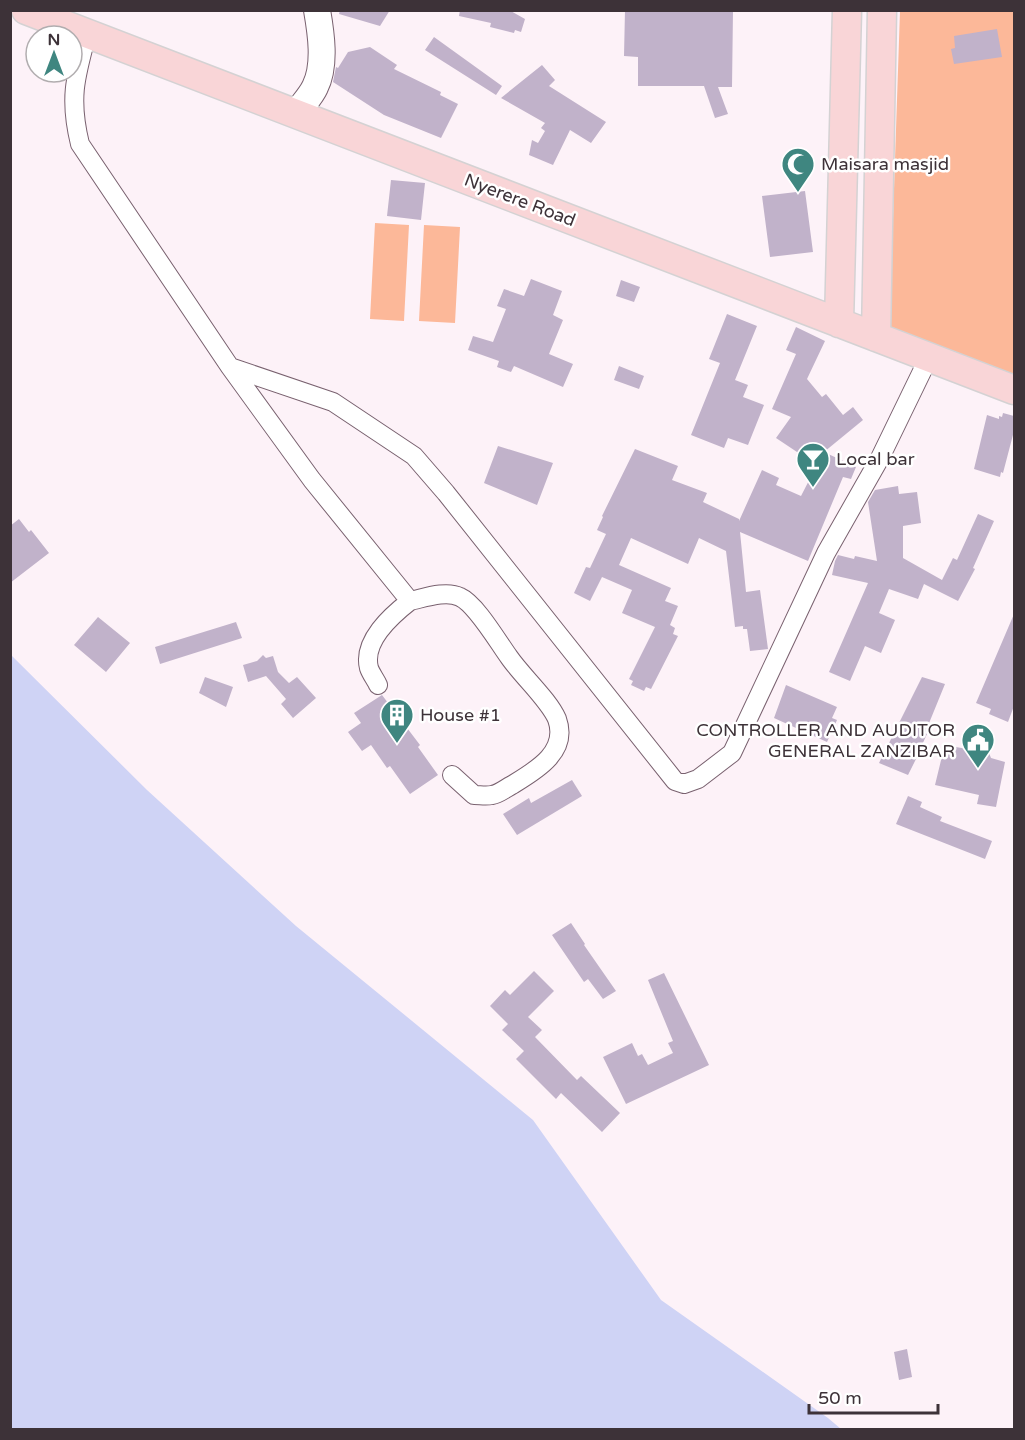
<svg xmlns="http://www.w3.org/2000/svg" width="1025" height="1440" viewBox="0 0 1025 1440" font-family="'Varela Round',sans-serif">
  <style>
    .green { fill: #fcb899 }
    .water { fill: #cfd3f5 }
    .building { fill: #c1b2ca }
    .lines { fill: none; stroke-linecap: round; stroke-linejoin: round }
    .street-casing { stroke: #79616f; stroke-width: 20 }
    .secondary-casing { stroke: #79616f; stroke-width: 28 }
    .primary-casing { stroke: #d4d2d3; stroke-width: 31 }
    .street { stroke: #fff; stroke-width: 18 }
    .secondary { stroke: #fff; stroke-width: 26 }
    .primary { stroke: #f9d5d7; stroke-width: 28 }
    .labels { text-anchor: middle; stroke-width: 5; stroke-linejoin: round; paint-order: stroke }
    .poi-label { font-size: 18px; fill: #3d3238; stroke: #fff; text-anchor: start }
    .street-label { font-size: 18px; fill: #3d3238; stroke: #fff }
  </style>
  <rect width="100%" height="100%" fill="#fdf2f8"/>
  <path class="green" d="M 900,11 L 1014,11 L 1014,386 L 889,337 Z
    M 375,223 L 409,225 L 404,321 L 370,319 Z
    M 424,225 L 460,227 L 455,323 L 419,321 Z"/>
  <path class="water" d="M 11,655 L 147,790 L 296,926 L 533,1120 L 661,1300 L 828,1418 L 841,1429 L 11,1429 Z"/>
  <path class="building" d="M 340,10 L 390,10 L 380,26 L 339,14 Z
    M 460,10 L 509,10 L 525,19 L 521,32 L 515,30 L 514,33 L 490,27 L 491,23 L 459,16 Z
    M 625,10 L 733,10 L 732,87 L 718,87 L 728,114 L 715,118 L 704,86 L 638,86 L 638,57 L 624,56 Z
    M 997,29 L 1002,57 L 954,64 L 951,49 L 955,48 L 954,36 Z
    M 434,37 L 502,86 L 496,95 L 425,50 Z
    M 370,47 L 397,65 L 394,69 L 441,92 L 440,95 L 458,104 L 441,138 L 384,115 L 333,82 L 336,67 L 338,68 L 348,52 Z
    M 542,65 L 555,80 L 549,86 L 606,122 L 591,143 L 570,130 L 553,165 L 529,155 L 532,140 L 538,143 L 545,131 L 541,128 L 545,123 L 501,98 Z
    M 391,180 L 425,183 L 421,220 L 387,216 Z
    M 805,191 L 813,252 L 770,257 L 762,196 Z
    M 531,279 L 562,291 L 553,315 L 563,320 L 549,354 L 573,364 L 563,387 L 514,366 L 511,372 L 497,367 L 499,361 L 468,350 L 473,336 L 493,342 L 506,309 L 497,306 L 504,289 L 524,296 Z
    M 621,280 L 640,287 L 634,302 L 616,296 Z
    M 727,314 L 757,326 L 735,380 L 748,385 L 743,397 L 764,405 L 748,445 L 728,438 L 724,448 L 691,435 L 720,363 L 709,359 Z
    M 796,327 L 825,341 L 807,379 L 822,397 L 826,394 L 843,415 L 853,407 L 863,420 L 824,452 L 856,467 L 851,479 L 843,477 L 808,561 L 740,532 L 746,592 L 760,590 L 768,649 L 750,651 L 747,629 L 743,629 L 743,626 L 735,627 L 726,551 L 699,538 L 688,564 L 631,538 L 619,565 L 671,588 L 665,601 L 678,606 L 670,625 L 675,628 L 673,634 L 678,636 L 651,689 L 646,687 L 644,691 L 631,685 L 633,681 L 629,679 L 655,627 L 622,613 L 632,590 L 602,577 L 590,601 L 574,593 L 586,567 L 590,568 L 606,534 L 597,530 L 603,517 L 602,516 L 635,449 L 678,466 L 672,480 L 707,493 L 703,502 L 739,519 L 739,521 L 762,470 L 779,478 L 776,485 L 801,496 L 818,463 L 809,460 L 776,438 L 791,417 L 772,409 L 796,354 L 786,350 Z
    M 619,366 L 644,376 L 639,389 L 614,380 Z
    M 1003,413 L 1014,416 L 1014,431 L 1003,473 L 1001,472 L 1000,477 L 974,469 L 987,415 L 999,419 L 999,416 L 1002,417 Z
    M 498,446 L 553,463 L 537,505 L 484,483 Z
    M 898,486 L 899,494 L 917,492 L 921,523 L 903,526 L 903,558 L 942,580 L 953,558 L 957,560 L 978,514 L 994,521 L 973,568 L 975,569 L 958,601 L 924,584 L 918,599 L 889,589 L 879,613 L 895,620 L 881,653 L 865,646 L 850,681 L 829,672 L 868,583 L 832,575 L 835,561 L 838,555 L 854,559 L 855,556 L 877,561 L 868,502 L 875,490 Z
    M 19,519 L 29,532 L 31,530 L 49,553 L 10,583 L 10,526 Z
    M 1014,614 L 1014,706 L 1008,722 L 989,714 L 991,709 L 976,703 Z
    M 98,617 L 130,643 L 106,672 L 74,645 Z
    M 236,622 L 242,638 L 160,664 L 155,647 Z
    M 263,655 L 266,658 L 273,656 L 278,672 L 289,683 L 297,677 L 316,698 L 293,718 L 281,704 L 286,699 L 266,676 L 248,682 L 243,665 L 257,661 Z
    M 205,677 L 233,687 L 226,707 L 199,693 Z
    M 922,677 L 945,684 L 925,733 L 927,734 L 922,745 L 923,745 L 908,775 L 879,763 Z
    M 786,685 L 837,707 L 832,718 L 837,720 L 827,742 L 774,718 Z
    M 382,695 L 420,745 L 418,747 L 438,775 L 410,794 L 390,766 L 387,768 L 371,745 L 362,751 L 348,732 L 361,723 L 354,713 Z
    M 971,741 L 985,743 L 991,758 L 1005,762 L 996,807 L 977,804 L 979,795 L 935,785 L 944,748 L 954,750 L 956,747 L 967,749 Z
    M 572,780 L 582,796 L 517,835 L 503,814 L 529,798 L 531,803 Z
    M 908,796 L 922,802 L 920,807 L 942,817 L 940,821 L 992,841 L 985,859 L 896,824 Z
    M 571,923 L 585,944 L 584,945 L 616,991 L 603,999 L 588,979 L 584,982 L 552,935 Z
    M 534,971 L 554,991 L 528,1017 L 542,1030 L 535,1037 L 577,1080 L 581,1076 L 620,1113 L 602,1132 L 561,1093 L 556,1099 L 516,1059 L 524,1051 L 502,1030 L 508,1024 L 490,1006 L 505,990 L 510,995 Z
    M 664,973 L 709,1065 L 626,1104 L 603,1057 L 632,1043 L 638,1056 L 642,1054 L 648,1065 L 673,1053 L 668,1043 L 673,1041 L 648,980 Z
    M 907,1349 L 912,1377 L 899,1380 L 894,1352 Z"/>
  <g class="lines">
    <defs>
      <path id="street" d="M 87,34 C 75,78 69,99 80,144 L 230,367 L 333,402 L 414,456 L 446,493 L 675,781 L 684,784 L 698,779 L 732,753 L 826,553 L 880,458 L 929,357
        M 230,367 L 312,480 L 410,601 C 392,615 362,641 369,668 C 371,674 376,680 378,685
        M 410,601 C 424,598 446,590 460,597 C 476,604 498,642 509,657 C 522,676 549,700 557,719 C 569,752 535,771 512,785 C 506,788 499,794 492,795 C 486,796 480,795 474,795 L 452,775"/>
      <path id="secondary" d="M 296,114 C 302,105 311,96 315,87 C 326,65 321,33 317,10"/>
      <path id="primary" d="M 26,10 L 1014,390
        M 839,323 L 847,10
        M 876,337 L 882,10"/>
    </defs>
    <use href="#street" class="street-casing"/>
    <use href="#secondary" class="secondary-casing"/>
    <use href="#primary" class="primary-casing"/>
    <use href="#street" class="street"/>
    <use href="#secondary" class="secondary"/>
    <use href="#primary" class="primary"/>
  </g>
  <defs>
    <symbol id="mosque-pin" viewBox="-11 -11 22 30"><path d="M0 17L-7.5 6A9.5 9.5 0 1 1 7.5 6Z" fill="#3f8680" stroke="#fff"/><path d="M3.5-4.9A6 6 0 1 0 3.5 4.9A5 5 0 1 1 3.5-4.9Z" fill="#fff"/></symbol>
    <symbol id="bar-pin" viewBox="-11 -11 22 30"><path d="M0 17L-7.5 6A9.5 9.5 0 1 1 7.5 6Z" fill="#3f8680" stroke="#fff"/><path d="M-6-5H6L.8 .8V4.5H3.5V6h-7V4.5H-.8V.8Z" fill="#fff"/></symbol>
    <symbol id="building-pin" viewBox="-11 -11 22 30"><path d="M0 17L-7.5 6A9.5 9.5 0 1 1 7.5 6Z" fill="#3f8680" stroke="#fff"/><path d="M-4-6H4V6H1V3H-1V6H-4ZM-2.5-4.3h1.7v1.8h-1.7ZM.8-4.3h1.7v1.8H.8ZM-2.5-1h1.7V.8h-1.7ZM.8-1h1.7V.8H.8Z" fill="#fff"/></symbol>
    <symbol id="civic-pin" viewBox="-11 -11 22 30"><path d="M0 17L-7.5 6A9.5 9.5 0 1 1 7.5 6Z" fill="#3f8680" stroke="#fff"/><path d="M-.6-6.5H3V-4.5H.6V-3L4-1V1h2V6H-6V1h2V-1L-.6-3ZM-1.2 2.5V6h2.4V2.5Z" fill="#fff"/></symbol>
  </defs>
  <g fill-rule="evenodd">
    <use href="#mosque-pin" x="779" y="145" width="38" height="52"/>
    <use href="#bar-pin" x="794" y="440" width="38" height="52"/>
    <use href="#building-pin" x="378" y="696" width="38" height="52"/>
    <use href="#civic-pin" x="959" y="721" width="38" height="52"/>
  </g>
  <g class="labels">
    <g class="poi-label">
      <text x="821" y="170">Maisara masjid</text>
      <text x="836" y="465">Local bar</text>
      <text x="420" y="721">House #1</text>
      <text x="955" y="736" text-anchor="end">CONTROLLER AND AUDITOR<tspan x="955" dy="21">GENERAL ZANZIBAR</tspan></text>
    </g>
    <g class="street-label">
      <text transform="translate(520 200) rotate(21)" y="6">Nyerere Road</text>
    </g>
  </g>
  <rect width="1025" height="1440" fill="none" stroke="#3d3238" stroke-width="24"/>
  <g transform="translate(54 54)"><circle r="28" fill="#ffffff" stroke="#b1adaf" stroke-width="1.5"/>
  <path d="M0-4.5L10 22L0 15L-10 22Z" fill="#3f8680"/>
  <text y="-9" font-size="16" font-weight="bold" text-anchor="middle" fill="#3d3238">N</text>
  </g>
  <path d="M809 1404v9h129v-9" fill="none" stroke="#3d3238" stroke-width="3"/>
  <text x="818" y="1404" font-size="18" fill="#3d3238" stroke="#ffffff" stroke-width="4.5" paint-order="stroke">50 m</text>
</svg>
